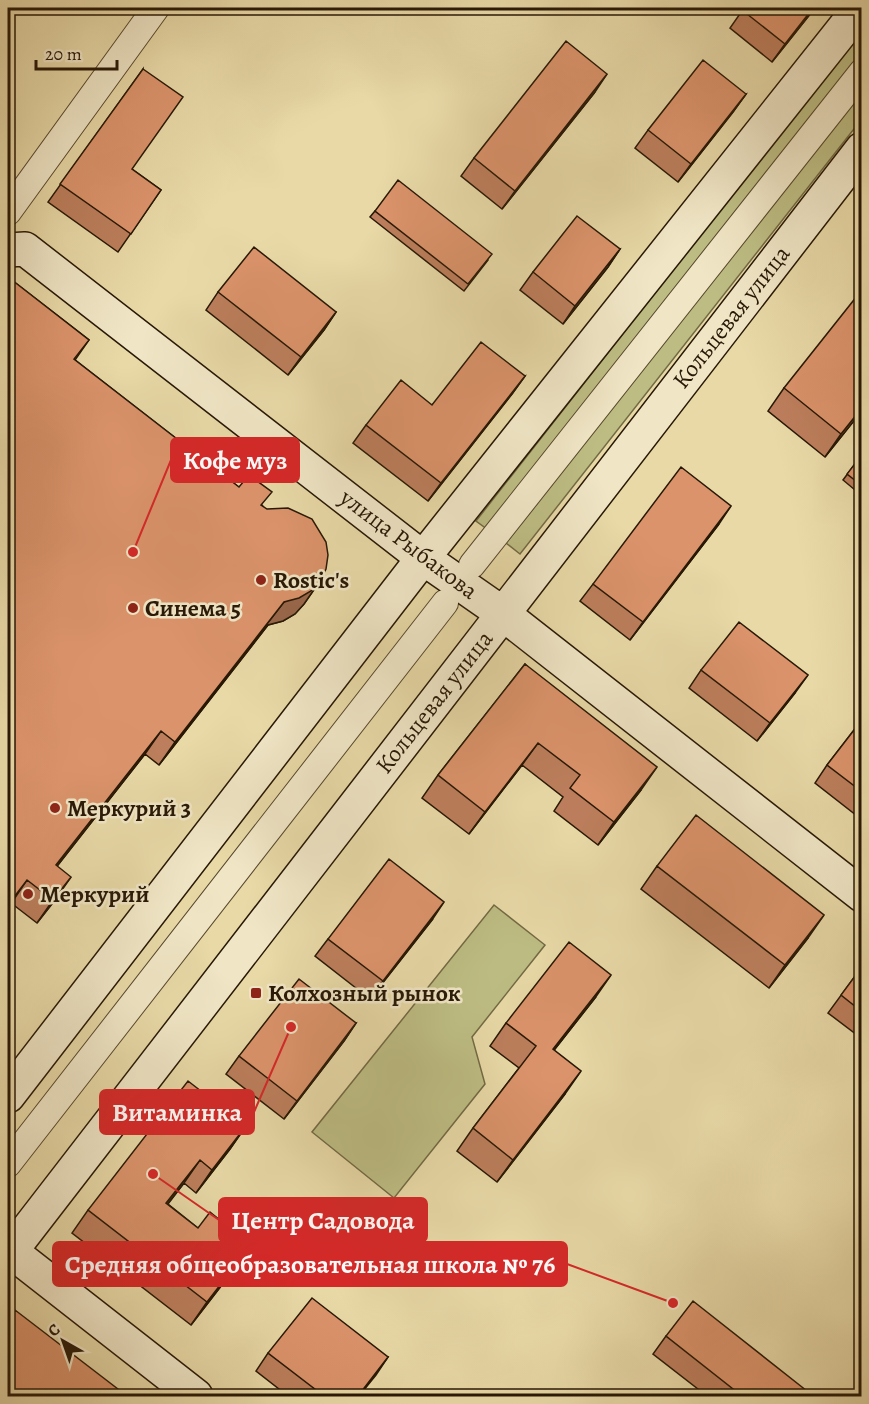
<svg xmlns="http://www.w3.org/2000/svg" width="869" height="1404" viewBox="0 0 869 1404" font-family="Alegreya,serif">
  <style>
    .green { fill: #bdbd83; stroke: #726a44; stroke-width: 1.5 }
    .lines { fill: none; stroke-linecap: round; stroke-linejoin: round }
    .street-casing { stroke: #58482e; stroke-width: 28 }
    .secondary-casing { stroke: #281806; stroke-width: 36 }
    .street { stroke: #f0e6c6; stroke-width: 26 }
    .secondary { stroke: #f0e6c6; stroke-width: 33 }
    .wall { fill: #bc7e5c; stroke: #281806; stroke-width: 1.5 }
    .shaded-wall { fill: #99674b; stroke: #281806; stroke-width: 1.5 }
    .building { fill: #db936b; stroke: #281806; stroke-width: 1.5 }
    .poi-dot { fill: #8f2418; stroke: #f0e6c6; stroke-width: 2 }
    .labels { text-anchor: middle; stroke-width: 5; stroke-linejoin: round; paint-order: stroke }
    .street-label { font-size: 24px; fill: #281806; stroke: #f0e6c6 }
    .poi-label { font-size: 24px; font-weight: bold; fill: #281806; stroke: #f0e6c6; text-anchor: start }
    .leader { fill: none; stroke: #d62828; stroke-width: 2 }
    .callout-dot { fill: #d62828; stroke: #f0e6c6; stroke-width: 2 }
    .callout { fill: #d62828; stroke: #d62828; stroke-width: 2 }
    .callout-label { font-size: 26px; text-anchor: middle; font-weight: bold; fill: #fff }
  </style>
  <rect width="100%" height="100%" fill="#e8d9a7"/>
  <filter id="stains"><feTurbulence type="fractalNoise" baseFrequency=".00333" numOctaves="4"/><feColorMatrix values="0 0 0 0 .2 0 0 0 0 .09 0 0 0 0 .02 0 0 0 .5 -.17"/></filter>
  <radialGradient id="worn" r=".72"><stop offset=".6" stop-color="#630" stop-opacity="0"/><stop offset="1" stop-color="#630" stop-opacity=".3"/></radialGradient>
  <path class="green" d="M 861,30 L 861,61 L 491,532 L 476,521 Z
    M 861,90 L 861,120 L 520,554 L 506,543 Z
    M 494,905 L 545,945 L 472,1037 L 485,1084 L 394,1198 L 312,1132 Z"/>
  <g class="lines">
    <defs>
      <path id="street" d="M 8,212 L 156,8
        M 472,565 L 862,72
        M 8,1164 L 445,603"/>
      <path id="secondary" d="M 8,250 L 25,249 L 423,558 L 502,613 L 862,895
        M 8,1096 L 423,558 L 860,8
        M 8,1249 L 196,1396
        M 8,1255 L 862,149"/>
    </defs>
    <use href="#street" class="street-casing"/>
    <use href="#secondary" class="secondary-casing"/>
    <use href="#street" class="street"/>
    <use href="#secondary" class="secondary"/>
  </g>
  <path class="wall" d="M 744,8 L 815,8 L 772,62 L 730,28 Z
    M 143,69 L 132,169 L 161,190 L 118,252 L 48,202 Z
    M 595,92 L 502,209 L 461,176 L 474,158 Z
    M 746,94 L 733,112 L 678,182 L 635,148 L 648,130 Z
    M 375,211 L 488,260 L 464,291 L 370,217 Z
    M 620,249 L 608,267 L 563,324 L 520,290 L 533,272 Z
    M 8,277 L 89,340 L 75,360 L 262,505 L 320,581 L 304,604 L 295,614 L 283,621 L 268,625 L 159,765 L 145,754 L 57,866 L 55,900 L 37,923 L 11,903 Z
    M 218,292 L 336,312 L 324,330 L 288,375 L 206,310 Z
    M 525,376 L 512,394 L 428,501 L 353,443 L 366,425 Z
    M 784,388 L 861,412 L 825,457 L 768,411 Z
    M 861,456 L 861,495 L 843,480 Z
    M 719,524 L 630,640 L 580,601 L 593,584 Z
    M 525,664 L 641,790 L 598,845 L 554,811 L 563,797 L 522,765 L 469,834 L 422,798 L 438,775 Z
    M 701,670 L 795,693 L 757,741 L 689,688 Z
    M 861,721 L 861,819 L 815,783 L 827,765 Z
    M 657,866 L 808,938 L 769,988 L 641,889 Z
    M 432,920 L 370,999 L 315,956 L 328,939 Z
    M 861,968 L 861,1038 L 828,1013 Z
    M 595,998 L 554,1050 L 565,1094 L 497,1182 L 457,1151 L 473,1128 L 519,1068 L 490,1046 L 506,1023 Z
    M 356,1023 L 344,1041 L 284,1119 L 226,1074 L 239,1056 Z
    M 246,1126 L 230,1149 L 196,1193 L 184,1183 L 168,1204 L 198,1228 L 251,1245 L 235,1268 L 191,1325 L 72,1233 L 88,1210 Z
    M 8,1321 L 127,1396 L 8,1396 Z
    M 666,1336 L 803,1396 L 707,1396 L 653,1354 Z
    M 268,1353 L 388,1357 L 359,1396 L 288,1396 L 256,1371 Z"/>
  <path class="shaded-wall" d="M 813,8 L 815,8 L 772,62 L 785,44 Z
    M 607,74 L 595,92 L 502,209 L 515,191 Z
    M 746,94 L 733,112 L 678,182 L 691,164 Z
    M 620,249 L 608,267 L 563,324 L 575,306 Z
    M 336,312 L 324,330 L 288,375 L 301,357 Z
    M 525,376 L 512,394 L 428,501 L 441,483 Z
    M 861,409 L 861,412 L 825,457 L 841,434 Z
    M 731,506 L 719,524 L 630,640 L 643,622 Z
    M 320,581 L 304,604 L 295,614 L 283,621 L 268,625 L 159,765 L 175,742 L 284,602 Z
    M 808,675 L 795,693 L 757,741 L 770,723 Z
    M 161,731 L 145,754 L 40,888 L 56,865 Z
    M 538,743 L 522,765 L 469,834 L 485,812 Z
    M 657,767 L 641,790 L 598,845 L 614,822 Z
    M 71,877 L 55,900 L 37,923 L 53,900 Z
    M 27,880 L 8,908 L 8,905 Z
    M 444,902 L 432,920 L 370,999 L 383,981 Z
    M 824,915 L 808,938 L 769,988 L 785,965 Z
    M 611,975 L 595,998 L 537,1072 L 553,1049 Z
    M 356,1023 L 344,1041 L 284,1119 L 297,1101 Z
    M 581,1071 L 565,1094 L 497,1182 L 513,1160 Z
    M 246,1126 L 230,1149 L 196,1193 L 212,1170 Z
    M 200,1160 L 184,1183 L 150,1226 L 166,1203 Z
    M 251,1245 L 235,1268 L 191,1325 L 207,1302 Z
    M 388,1357 L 376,1375 L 359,1396 L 358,1396 Z"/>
  <path class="building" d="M 744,8 L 813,8 L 785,44 L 742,10 Z
    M 566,41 L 607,74 L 515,191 L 474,158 Z
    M 703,60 L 746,94 L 691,164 L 648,130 Z
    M 143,69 L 183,97 L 132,169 L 161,190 L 131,234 L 60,184 Z
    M 398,180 L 492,254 L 468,284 L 375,211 Z
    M 577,216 L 620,249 L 575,306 L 533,272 Z
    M 254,247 L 336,312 L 301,357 L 218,292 Z
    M 8,277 L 89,340 L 74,359 L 239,487 L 249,475 L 272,492 L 261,505 L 267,509 L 288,508 L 312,519 L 326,542 L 328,555 L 326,569 L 320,581 L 311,591 L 299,598 L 284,602 L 175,742 L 161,731 L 56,865 L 71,877 L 53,900 L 27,880 L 8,905 Z
    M 861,291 L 861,409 L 841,434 L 784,388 Z
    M 481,342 L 525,376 L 441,483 L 366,425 L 401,380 L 432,405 Z
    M 861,456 L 861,485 L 847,474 Z
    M 681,467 L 731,506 L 643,622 L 593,584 Z
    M 739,622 L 808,675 L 770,723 L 701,670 Z
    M 525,664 L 657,767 L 614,822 L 570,788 L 580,775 L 538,743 L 485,812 L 438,775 Z
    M 861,721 L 861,791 L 827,765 Z
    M 696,815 L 824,915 L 785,965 L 657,866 Z
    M 389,859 L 444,902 L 383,981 L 328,939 Z
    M 569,942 L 611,975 L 553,1049 L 581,1071 L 513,1160 L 473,1128 L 536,1046 L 506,1023 Z
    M 861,968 L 861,1011 L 841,995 Z
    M 299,979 L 356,1023 L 297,1101 L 239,1056 Z
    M 188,1081 L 246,1126 L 212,1170 L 200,1160 L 166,1203 L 198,1228 L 210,1212 L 251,1245 L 207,1302 L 88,1210 Z
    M 312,1298 L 388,1357 L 358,1396 L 324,1396 L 268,1353 Z
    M 693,1301 L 807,1391 L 802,1396 L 742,1396 L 666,1336 Z
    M 15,1310 L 127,1396 L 24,1396 L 15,1390 L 10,1396 L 8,1396 L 8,1321 Z
    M 597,1393 L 602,1396 L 594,1396 Z"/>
  <g class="poi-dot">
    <circle cx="261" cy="580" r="6"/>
    <circle cx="133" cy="608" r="6"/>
    <circle cx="55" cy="808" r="6"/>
    <circle cx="28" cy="894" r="6"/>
    <rect x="250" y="987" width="12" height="12" rx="3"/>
  </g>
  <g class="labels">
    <g class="street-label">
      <text transform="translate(731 317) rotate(-52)" y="8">Кольцевая улица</text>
      <text transform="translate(409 544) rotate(37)" y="8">улица Рыбакова</text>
      <text transform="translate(434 702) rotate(-52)" y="8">Кольцевая улица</text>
    </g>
    <g class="poi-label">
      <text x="273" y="588">Rostic's</text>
      <text x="145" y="616">Синема 5</text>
      <text x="67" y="816">Меркурий 3</text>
      <text x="40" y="902">Меркурий</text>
      <text x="268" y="1001">Колхозный рынок</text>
    </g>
  </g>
  <path class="leader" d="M133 552L171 460M291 1027L254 1112M153 1174L219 1220M673 1303L567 1264"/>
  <g class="callout-dot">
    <circle cx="133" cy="552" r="6"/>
    <circle cx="291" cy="1027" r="6"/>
    <circle cx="153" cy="1174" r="6"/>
    <circle cx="673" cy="1303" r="6"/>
  </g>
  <g class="callout">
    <rect x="171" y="438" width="128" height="44" rx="6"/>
    <rect x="100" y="1090" width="154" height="44" rx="6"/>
    <rect x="219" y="1198" width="208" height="44" rx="6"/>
    <rect x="53" y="1242" width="514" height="44" rx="6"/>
  </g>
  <g class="callout-label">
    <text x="235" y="469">Кофе муз</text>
    <text x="177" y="1121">Витаминка</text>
    <text x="323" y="1229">Центр Садовода</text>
    <text x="310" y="1273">Средняя общеобразовательная школа № 76</text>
  </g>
  <rect width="869" height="1404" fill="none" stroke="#e8d9a7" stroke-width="30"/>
  <rect x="9" y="9" width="851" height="1386" fill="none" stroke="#281806" stroke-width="3"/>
  <rect x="15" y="15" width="839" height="1374" fill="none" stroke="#281806" stroke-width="1.5"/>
  <g transform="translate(63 1341) rotate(320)" stroke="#f0e6c6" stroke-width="4.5" paint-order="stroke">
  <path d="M0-4.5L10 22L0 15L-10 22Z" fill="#281806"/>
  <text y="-9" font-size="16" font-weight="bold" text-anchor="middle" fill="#281806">С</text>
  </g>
  <path d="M36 60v9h81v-9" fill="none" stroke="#281806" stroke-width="3"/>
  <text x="45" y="60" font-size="18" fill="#281806" stroke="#f0e6c6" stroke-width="4.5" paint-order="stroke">20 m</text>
  <rect width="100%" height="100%" filter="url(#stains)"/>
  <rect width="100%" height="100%" fill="url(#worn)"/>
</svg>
